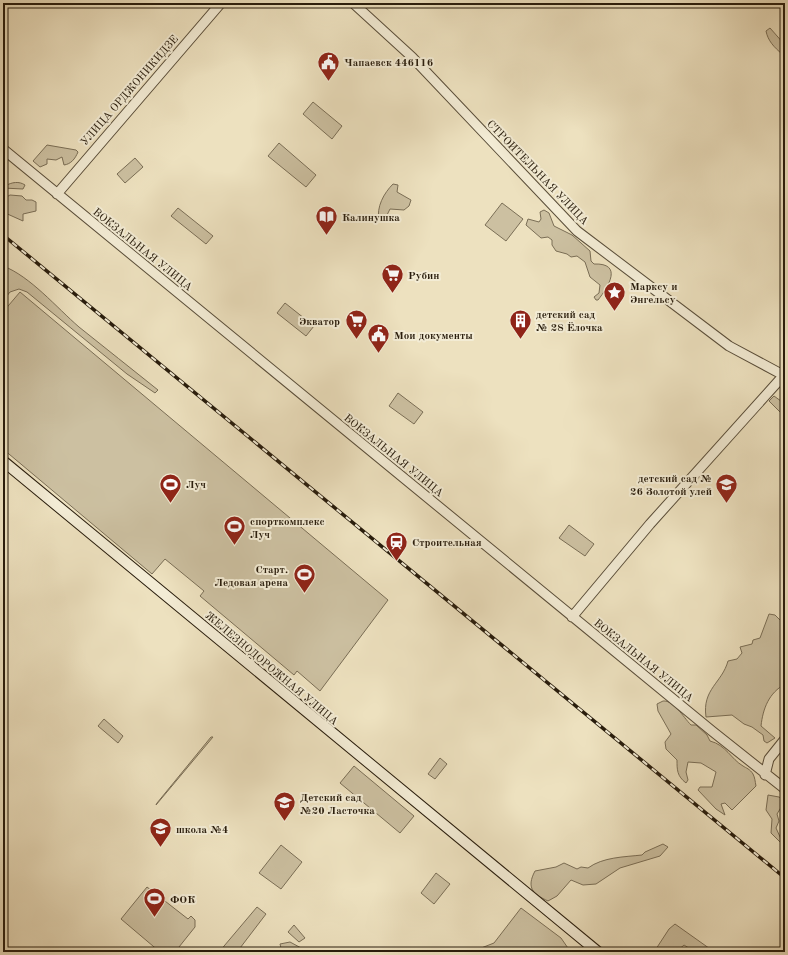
<svg xmlns="http://www.w3.org/2000/svg" width="788" height="955" viewBox="0 0 788 955" font-family="'Old Standard TT',serif">
  <style>
    .green { fill: #ccc0a1; stroke: #7a6e56 }
    .lines { fill: none; stroke-linecap: round; stroke-linejoin: round }
    .tertiary-casing { stroke: #594d39; stroke-width: 11 }
    .secondary-casing { stroke: #281c0c; stroke-width: 12 }
    .tertiary { stroke: #f3ecd5; stroke-width: 9 }
    .secondary { stroke: #f3ecd5; stroke-width: 10 }
    .rail-casing { stroke: #281c0c; stroke-width: 3.5 }
    .rail { stroke: #f3ecd5; stroke-width: 2; stroke-dasharray: 6; stroke-linecap: butt }
    .labels { text-anchor: middle; stroke-width: 4; stroke-linejoin: round; paint-order: stroke }
    .poi-label { font-size: 11px; font-weight: bold; fill: #281c0c; stroke: #f3ecd5; text-anchor: start }
    .street-label { font-size: 11px; fill: #281c0c; stroke: #f3ecd5 }
  </style>
  <rect width="100%" height="100%" fill="#ede1bf"/>
  <filter id="stains"><feTurbulence type="fractalNoise" baseFrequency=".005" numOctaves="4"/><feColorMatrix values="0 0 0 0 .2 0 0 0 0 .09 0 0 0 0 .02 0 0 0 .5 -.17"/></filter>
  <radialGradient id="worn" r=".72"><stop offset=".6" stop-color="#630" stop-opacity="0"/><stop offset="1" stop-color="#630" stop-opacity=".3"/></radialGradient>
  <path class="green" d="M 770,28 L 785,45 L 785,52 L 782,54 C 774,47 768,41 766,31 Z
    M 313,102 L 342,126 L 332,139 L 303,114 Z
    M 279,143 L 316,175 L 306,187 L 268,156 Z
    M 47,145 L 76,150 L 78,152 C 75,159 71,164 64,165 L 62,157 L 56,160 L 47,159 L 47,164 L 40,167 L 33,161 Z
    M 135,158 L 143,167 L 125,183 L 117,174 Z
    M 3,181 L 5,186 C 12,182 19,181 25,185 L 23,189 L 3,188 Z
    M 393,184 L 398,185 L 397,192 L 411,200 L 409,206 L 404,210 L 390,209 L 385,219 L 379,221 C 376,207 384,193 393,184 Z
    M 10,195 L 22,196 L 26,200 L 32,200 L 36,202 L 36,211 L 23,214 L 23,221 L 3,212 L 3,199 Z
    M 502,203 L 523,219 L 506,241 L 485,225 Z
    M 178,208 L 213,236 L 206,244 L 171,216 Z
    M 544,210 L 549,213 L 554,226 L 572,235 L 590,251 L 591,261 L 594,264 C 623,263 609,286 598,300 L 596,300 L 594,297 L 599,293 L 600,285 L 590,277 L 585,262 L 577,256 L 571,257 L 567,254 L 556,251 L 552,245 L 552,240 L 548,237 L 541,238 L 526,225 L 528,219 L 539,222 L 541,219 L 540,212 Z
    M 3,266 C 30,276 57,308 79,327 C 105,348 132,369 158,390 L 155,393 L 127,374 L 27,292 L 19,289 L 10,292 L 3,301 Z
    M 20,292 L 388,600 L 320,691 L 297,671 L 294,675 L 200,596 L 204,591 L 165,559 L 152,574 L 3,449 L 3,312 Z
    M 285,303 L 314,326 L 306,336 L 277,313 Z
    M 398,393 L 423,412 L 414,424 L 389,406 Z
    M 774,396 L 785,404 L 785,417 L 769,401 Z
    M 569,525 L 594,544 L 585,556 L 559,538 Z
    M 769,614 L 775,615 L 785,625 L 785,684 C 769,693 763,708 761,726 L 775,738 L 767,743 L 764,741 L 763,735 L 752,727 L 744,724 L 732,715 L 706,717 C 702,689 722,683 728,661 L 737,659 L 742,653 L 740,647 L 752,644 L 753,640 L 760,638 Z
    M 663,701 C 674,700 683,717 691,725 L 696,725 L 707,735 L 710,741 C 726,745 731,759 743,766 C 746,768 750,769 753,774 C 755,778 755,781 756,786 L 732,810 L 725,803 L 721,804 L 725,815 L 716,809 L 698,790 L 700,787 L 712,787 L 716,772 L 701,763 L 688,762 L 686,772 L 688,780 L 686,783 C 677,776 677,770 677,760 L 666,749 L 665,742 L 671,734 L 658,711 L 657,704 Z
    M 104,719 L 123,736 L 118,743 L 98,726 Z
    M 211,737 L 213,737 L 156,805 L 157,803 Z
    M 440,758 L 447,764 L 435,779 L 428,774 Z
    M 354,766 L 414,816 L 400,833 L 340,783 Z
    M 768,795 L 779,797 L 785,801 L 777,814 L 779,821 L 776,828 L 781,839 L 784,834 L 785,847 L 771,833 L 772,819 L 766,810 Z
    M 663,844 L 668,847 L 660,856 L 620,868 L 596,884 L 583,885 L 571,880 L 557,896 L 548,901 C 533,894 526,888 535,871 L 556,867 L 564,863 L 577,869 L 581,867 L 588,868 C 603,857 624,857 642,855 L 645,852 Z
    M 281,845 L 302,862 L 281,889 L 259,873 Z
    M 436,873 L 450,884 L 434,904 L 421,893 Z
    M 147,887 L 188,919 L 191,916 L 195,920 L 195,927 L 175,952 L 160,952 L 121,919 Z
    M 257,907 L 266,914 L 237,952 L 219,952 Z
    M 521,908 L 561,938 L 570,951 L 569,952 L 471,952 L 494,943 Z
    M 675,924 L 713,951 L 695,952 L 684,945 L 676,952 L 654,952 L 669,929 Z
    M 294,925 L 305,938 L 299,942 L 288,932 Z
    M 290,942 L 303,949 L 299,952 L 282,952 L 280,944 Z"/>
  <g class="lines">
    <defs>
      <path id="tertiary" d="M 353,3 L 412,57 L 577,231 L 729,346 L 785,376
        M 3,149 L 712,731 L 785,789
        M 57,194 L 221,3
        M 572,617 L 650,524 L 783,376
        M 765,775 L 769,759 L 785,739
        M 3,951 L 5,952"/>
      <path id="secondary" d="M 3,461 L 598,952"/>
    </defs>
    <use href="#tertiary" class="tertiary-casing"/>
    <use href="#secondary" class="secondary-casing"/>
    <use href="#tertiary" class="tertiary"/>
    <use href="#secondary" class="secondary"/>
    <defs>
      <path id="rail" d="M 3,235 L 785,878"/>
    </defs>
    <use href="#rail" class="rail-casing"/>
    <use href="#rail" class="rail"/>
  </g>
  <defs>
    <symbol id="civic-pin" viewBox="-11 -11 22 30"><path d="M0 17L-7.5 6A9.5 9.5 0 1 1 7.5 6Z" fill="#8f2418" stroke="#f3ecd5"/><path d="M-.6-6.5H3V-4.5H.6V-3L4-1V1h2V6H-6V1h2V-1L-.6-3ZM-1.2 2.5V6h2.4V2.5Z" fill="#fff"/></symbol>
    <symbol id="library-pin" viewBox="-11 -11 22 30"><path d="M0 17L-7.5 6A9.5 9.5 0 1 1 7.5 6Z" fill="#8f2418" stroke="#f3ecd5"/><path d="M-6-4Q-3-5.5-.7-3.5V5Q-3 3-6 4ZM6-4Q3-5.5 .7-3.5V5Q3 3 6 4Z" fill="#fff"/></symbol>
    <symbol id="supermarket-pin" viewBox="-11 -11 22 30"><path d="M0 17L-7.5 6A9.5 9.5 0 1 1 7.5 6Z" fill="#8f2418" stroke="#f3ecd5"/><path d="M-6-5.5h2.5l.6 2H6L4.5 2H-2.5L-4.4-4H-6ZM-1.5 3.2a1.3 1.3 0 1 0 .1 0ZM3 3.2a1.3 1.3 0 1 0 .1 0Z" fill="#fff"/></symbol>
    <symbol id="sight-pin" viewBox="-11 -11 22 30"><path d="M0 17L-7.5 6A9.5 9.5 0 1 1 7.5 6Z" fill="#8f2418" stroke="#f3ecd5"/><path d="M0-6L1.8-2.2L6-1.7L2.9 1.2L3.7 5.4L0 3.3L-3.7 5.4L-2.9 1.2L-6-1.7L-1.8-2.2Z" fill="#fff"/></symbol>
    <symbol id="building-pin" viewBox="-11 -11 22 30"><path d="M0 17L-7.5 6A9.5 9.5 0 1 1 7.5 6Z" fill="#8f2418" stroke="#f3ecd5"/><path d="M-4-6H4V6H1V3H-1V6H-4ZM-2.5-4.3h1.7v1.8h-1.7ZM.8-4.3h1.7v1.8H.8ZM-2.5-1h1.7V.8h-1.7ZM.8-1h1.7V.8H.8Z" fill="#fff"/></symbol>
    <symbol id="stadium-pin" viewBox="-11 -11 22 30"><path d="M0 17L-7.5 6A9.5 9.5 0 1 1 7.5 6Z" fill="#8f2418" stroke="#f3ecd5"/><path d="M0-5a6.5 5 0 1 0 0 10a6.5 5 0 1 0 0-10ZM-3.5-1.8h7v3.6h-7Z" fill="#fff"/></symbol>
    <symbol id="school-pin" viewBox="-11 -11 22 30"><path d="M0 17L-7.5 6A9.5 9.5 0 1 1 7.5 6Z" fill="#8f2418" stroke="#f3ecd5"/><path d="M0-5L7-2L0 1L-7-2ZM-4 1L0 2.5L4 1V4Q0 6-4 4Z" fill="#fff"/></symbol>
    <symbol id="station-pin" viewBox="-11 -11 22 30"><path d="M0 17L-7.5 6A9.5 9.5 0 1 1 7.5 6Z" fill="#8f2418" stroke="#f3ecd5"/><path d="M-3-6H3Q5-6 5-4V2Q5 4 3 4L4.5 6H3L1.5 4h-3L-3 6H-4.5L-3 4Q-5 4-5 2V-4Q-5-6-3-6ZM-3.5-4v3h7v-3ZM-3.5 1v1.5H-2V1ZM2 1v1.5H3.5V1Z" fill="#fff"/></symbol>
  </defs>
  <g fill-rule="evenodd">
    <use href="#civic-pin" x="316" y="50" width="25" height="34"/>
    <use href="#library-pin" x="314" y="204" width="25" height="34"/>
    <use href="#supermarket-pin" x="380" y="262" width="25" height="34"/>
    <use href="#sight-pin" x="602" y="280" width="25" height="34"/>
    <use href="#building-pin" x="508" y="308" width="25" height="34"/>
    <use href="#supermarket-pin" x="344" y="308" width="25" height="34"/>
    <use href="#civic-pin" x="366" y="322" width="25" height="34"/>
    <use href="#stadium-pin" x="158" y="472" width="25" height="34"/>
    <use href="#school-pin" x="714" y="472" width="25" height="34"/>
    <use href="#stadium-pin" x="222" y="514" width="25" height="34"/>
    <use href="#station-pin" x="384" y="530" width="25" height="34"/>
    <use href="#stadium-pin" x="292" y="562" width="25" height="34"/>
    <use href="#school-pin" x="272" y="790" width="25" height="34"/>
    <use href="#school-pin" x="148" y="816" width="25" height="34"/>
    <use href="#stadium-pin" x="142" y="886" width="25" height="34"/>
  </g>
  <g class="labels">
    <g class="poi-label">
      <text x="344" y="66">Чапаевск 446116</text>
      <text x="342" y="221">Калинушка</text>
      <text x="408" y="279">Рубин</text>
      <text x="630" y="290">Марксу и<tspan x="630" dy="13">Энгельсу</tspan></text>
      <text x="536" y="318">детский сад<tspan x="536" dy="13">№ 28 Ёлочка</tspan></text>
      <text x="340" y="325" text-anchor="end">Экватор</text>
      <text x="394" y="339">Мои документы</text>
      <text x="712" y="482" text-anchor="end">детский сад №<tspan x="712" dy="13">26 Золотой улей</tspan></text>
      <text x="186" y="488">Луч</text>
      <text x="250" y="525">спорткомплекс<tspan x="250" dy="13">Луч</tspan></text>
      <text x="412" y="546">Строительная</text>
      <text x="288" y="573" text-anchor="end">Старт.<tspan x="288" dy="13">Ледовая арена</tspan></text>
      <text x="300" y="801">Детский сад<tspan x="300" dy="13">№20 Ласточка</tspan></text>
      <text x="176" y="833">школа №4</text>
      <text x="170" y="903">ФОК</text>
    </g>
    <g class="street-label">
      <text transform="translate(129 90) rotate(-49)" y="4">УЛИЦА ОРДЖОНИКИДЗЕ</text>
      <text transform="translate(538 172) rotate(46)" y="4">СТРОИТЕЛЬНАЯ УЛИЦА</text>
      <text transform="translate(143 249) rotate(39)" y="4">ВОКЗАЛЬНАЯ УЛИЦА</text>
      <text transform="translate(394 455) rotate(39)" y="4">ВОКЗАЛЬНАЯ УЛИЦА</text>
      <text transform="translate(644 660) rotate(39)" y="4">ВОКЗАЛЬНАЯ УЛИЦА</text>
      <text transform="translate(272 668) rotate(40)" y="4">ЖЕЛЕЗНОДОРОЖНАЯ УЛИЦА</text>
    </g>
  </g>
  <rect width="788" height="955" fill="none" stroke="#ede1bf" stroke-width="16"/>
  <rect x="4" y="4" width="780" height="947" fill="none" stroke="#281c0c" stroke-width="2"/>
  <rect x="8" y="8" width="772" height="939" fill="none" stroke="#281c0c"/>
  <rect width="100%" height="100%" filter="url(#stains)"/>
  <rect width="100%" height="100%" fill="url(#worn)"/>
</svg>
